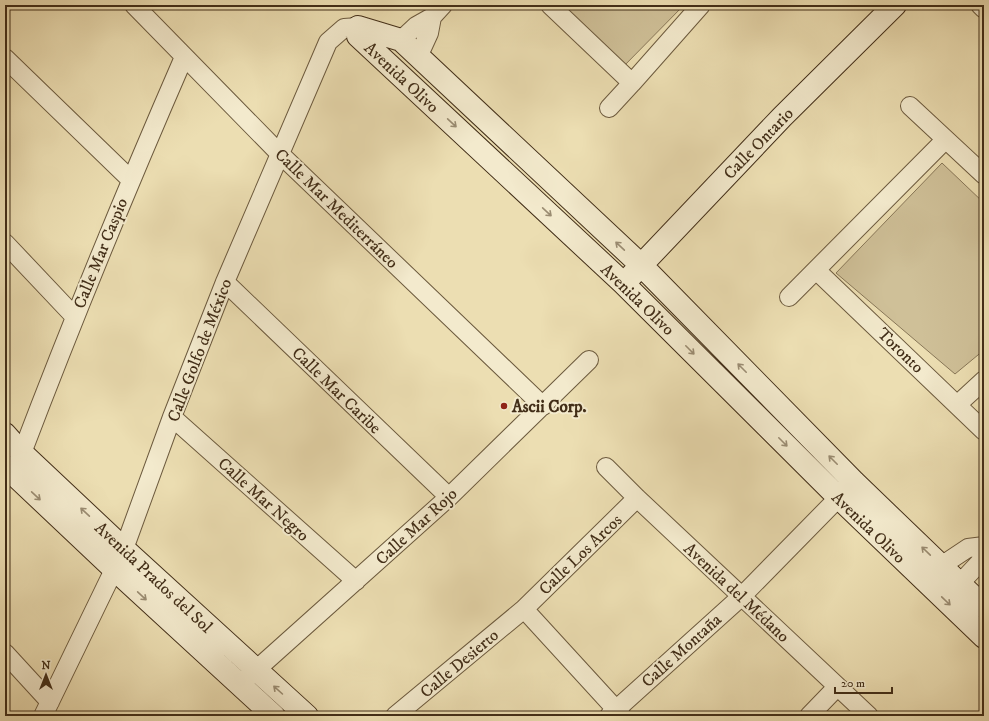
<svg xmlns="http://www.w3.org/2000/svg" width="989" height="721" viewBox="0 0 989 721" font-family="'IM FELL DW Pica',serif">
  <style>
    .green { fill: #cfc098; stroke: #887758 }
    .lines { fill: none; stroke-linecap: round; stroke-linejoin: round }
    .street-casing { stroke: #6c5a3e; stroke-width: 20 }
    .secondary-casing { stroke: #422e18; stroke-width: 24 }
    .street { stroke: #f3eacd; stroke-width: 18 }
    .secondary { stroke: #f3eacd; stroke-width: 22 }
    .oneway { stroke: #9a8c72 }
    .poi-dot { fill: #8f2418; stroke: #f3eacd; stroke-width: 1.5 }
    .labels { text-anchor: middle; stroke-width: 4; stroke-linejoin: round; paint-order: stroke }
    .street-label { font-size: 17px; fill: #422e18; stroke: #f3eacd }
    .poi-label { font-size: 17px; font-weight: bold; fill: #422e18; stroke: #f3eacd; text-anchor: start }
  </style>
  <rect width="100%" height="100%" fill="#ecdeb2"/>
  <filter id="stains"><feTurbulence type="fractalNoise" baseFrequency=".005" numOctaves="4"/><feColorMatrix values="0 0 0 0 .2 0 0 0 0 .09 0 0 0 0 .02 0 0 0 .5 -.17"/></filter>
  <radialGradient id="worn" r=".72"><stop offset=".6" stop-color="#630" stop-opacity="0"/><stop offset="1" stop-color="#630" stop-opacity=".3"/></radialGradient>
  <path class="green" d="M 551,5 L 684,5 L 620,70 Z
    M 942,163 L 984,203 L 984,350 L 955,374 L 836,273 Z"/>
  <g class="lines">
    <defs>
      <path id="street" d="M 134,5 L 279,153 L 543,406
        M 550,5 L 632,83 L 701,5
        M 980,5 L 984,9
        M 401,40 L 416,26 L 432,17 L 443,5
        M 418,57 L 429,33 L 432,17
        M 5,58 L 130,179
        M 910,106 L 984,175
        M 609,108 L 632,83
        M 5,243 L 74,316
        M 816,270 L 984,431
        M 225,282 L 449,497
        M 789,297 L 945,140
        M 958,404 L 984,380
        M 172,417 L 356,581
        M 22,453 C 73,319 127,188 184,57
        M 606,467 L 637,498 L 869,716
        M 941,566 L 968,548 L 984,546
        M 961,585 L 966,577 L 981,561 L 984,546
        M 524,609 L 622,716
        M 5,653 L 50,702
        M 247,678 L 449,497 L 589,360
        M 43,716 L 124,549 L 172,417 L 225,282 L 328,42 L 344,28 L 358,27
        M 395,716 L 524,609 L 637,498
        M 609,716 L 742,596 L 848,488
        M 809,716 L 837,687"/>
      <path id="secondary" d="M 631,276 L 782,117 L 895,5
        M 5,434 L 22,453 L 124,549 L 307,716
        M 5,466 L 114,569 L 274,716
        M 984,607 L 854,482 L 642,266 L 401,40 L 358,27 L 358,36 L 623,283 L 838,497 L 984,637"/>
    </defs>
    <use href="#street" class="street-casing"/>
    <use href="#secondary" class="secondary-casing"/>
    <use href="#street" class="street"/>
    <use href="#secondary" class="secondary"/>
  </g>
  <defs><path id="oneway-shaft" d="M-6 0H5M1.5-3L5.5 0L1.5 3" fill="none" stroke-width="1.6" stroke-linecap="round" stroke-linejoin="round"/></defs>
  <g class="oneway">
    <use href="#oneway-shaft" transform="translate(452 123) rotate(43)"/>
    <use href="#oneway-shaft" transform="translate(547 212) rotate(43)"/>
    <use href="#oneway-shaft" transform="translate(620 246) rotate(-137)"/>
    <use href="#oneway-shaft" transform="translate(690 350) rotate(45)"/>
    <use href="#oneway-shaft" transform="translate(742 368) rotate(-135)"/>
    <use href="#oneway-shaft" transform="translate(783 442) rotate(45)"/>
    <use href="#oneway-shaft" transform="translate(833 460) rotate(-135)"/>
    <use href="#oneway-shaft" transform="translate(36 496) rotate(43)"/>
    <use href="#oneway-shaft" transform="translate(85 512) rotate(-137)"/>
    <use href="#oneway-shaft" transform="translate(926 551) rotate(-136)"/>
    <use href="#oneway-shaft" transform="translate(142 596) rotate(43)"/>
    <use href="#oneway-shaft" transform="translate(946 601) rotate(44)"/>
    <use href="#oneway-shaft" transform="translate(278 690) rotate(-138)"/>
  </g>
  <circle class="poi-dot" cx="504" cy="406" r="4"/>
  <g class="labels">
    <g class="street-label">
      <text transform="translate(402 77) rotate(43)" y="6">Avenida Olivo</text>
      <text transform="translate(758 143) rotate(-46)" y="6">Calle Ontario</text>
      <text transform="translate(337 208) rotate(44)" y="6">Calle Mar Mediterráneo</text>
      <text transform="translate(100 253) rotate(-68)" y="6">Calle Mar Caspio</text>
      <text transform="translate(638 299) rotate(44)" y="6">Avenida Olivo</text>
      <text transform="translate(199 350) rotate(-69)" y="6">Calle Golfo de México</text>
      <text transform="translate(901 350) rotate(44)" y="6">Toronto</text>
      <text transform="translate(337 390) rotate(44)" y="6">Calle Mar Caribe</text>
      <text transform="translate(264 499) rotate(42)" y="6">Calle Mar Negro</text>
      <text transform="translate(416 526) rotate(-43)" y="6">Calle Mar Rojo</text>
      <text transform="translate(869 527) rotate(44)" y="6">Avenida Olivo</text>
      <text transform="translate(580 554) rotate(-44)" y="6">Calle Los Arcos</text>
      <text transform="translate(154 577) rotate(43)" y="6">Avenida Prados del Sol</text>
      <text transform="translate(737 592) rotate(43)" y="6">Avenida del Médano</text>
      <text transform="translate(681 650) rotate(-42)" y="6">Calle Montaña</text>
      <text transform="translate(459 663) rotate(-40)" y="6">Calle Desierto</text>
    </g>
    <g class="poi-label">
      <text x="512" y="412">Ascii Corp.</text>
    </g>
  </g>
  <rect width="989" height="721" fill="none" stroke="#ecdeb2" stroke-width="20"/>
  <rect x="6" y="6" width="977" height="709" fill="none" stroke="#422e18" stroke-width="2"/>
  <rect x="10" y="10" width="969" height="701" fill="none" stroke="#422e18"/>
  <g transform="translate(46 675)" stroke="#f3eacd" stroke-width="3" paint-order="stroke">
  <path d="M0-3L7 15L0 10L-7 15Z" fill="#422e18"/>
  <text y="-6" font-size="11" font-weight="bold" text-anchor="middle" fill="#422e18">N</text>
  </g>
  <path d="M835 687v6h57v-6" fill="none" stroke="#422e18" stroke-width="2"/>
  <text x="841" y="687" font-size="12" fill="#422e18" stroke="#f3eacd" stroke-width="3" paint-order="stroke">20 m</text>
  <rect width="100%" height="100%" filter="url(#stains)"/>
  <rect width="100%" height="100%" fill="url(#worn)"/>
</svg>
